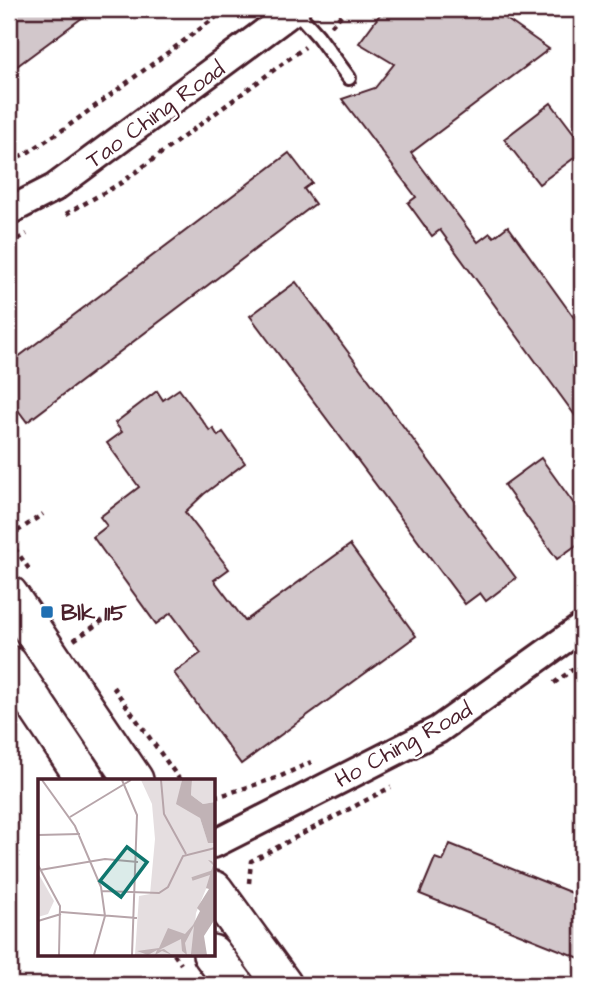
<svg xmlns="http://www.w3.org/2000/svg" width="591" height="994" viewBox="0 0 591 994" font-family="'Architects Daughter',sans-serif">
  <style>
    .building { fill: #d2c7cb; stroke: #4a1f2b; stroke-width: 2 }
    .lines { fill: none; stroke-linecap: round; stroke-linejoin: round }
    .lane-casing { stroke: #4a1f2b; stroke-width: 18 }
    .street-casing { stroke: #4a1f2b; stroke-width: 32 }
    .secondary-casing { stroke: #4a1f2b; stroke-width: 42 }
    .path { stroke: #4a1f2b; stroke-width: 4.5; stroke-dasharray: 5 5; stroke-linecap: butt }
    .lane { stroke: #fff; stroke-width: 12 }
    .street { stroke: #fff; stroke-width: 26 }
    .secondary { stroke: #fff; stroke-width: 37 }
    .poi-dot { fill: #1f6fb2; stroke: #fff; stroke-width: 2.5 }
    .labels { text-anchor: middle; stroke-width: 5; stroke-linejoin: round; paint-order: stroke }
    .street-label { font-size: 23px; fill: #4a1f2b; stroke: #fff }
    .poi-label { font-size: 23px; font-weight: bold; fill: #4a1f2b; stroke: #fff; text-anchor: start }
    .inset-river { fill: none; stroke: #c1b3b6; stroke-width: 3.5 }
    .inset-road { fill: none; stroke: #b7a5aa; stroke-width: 2 }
    .view { fill: #0f766e; fill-opacity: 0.15; stroke: #0f766e; stroke-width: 3.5 }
    .inset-edge { fill: none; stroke: #4a1f2b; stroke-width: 3.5 }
  </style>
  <rect width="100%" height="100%" fill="#fff"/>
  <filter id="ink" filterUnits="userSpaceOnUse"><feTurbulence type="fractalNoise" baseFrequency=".0143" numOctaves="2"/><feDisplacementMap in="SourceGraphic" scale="14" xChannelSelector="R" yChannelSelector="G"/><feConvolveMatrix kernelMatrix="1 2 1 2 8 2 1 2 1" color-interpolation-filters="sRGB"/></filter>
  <g filter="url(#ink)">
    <path class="building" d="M 9,9 L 94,9 L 9,72 Z
      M 384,9 L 492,9 L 549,49 L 411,153 L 478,242 L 490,233 L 494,237 L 508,226 L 582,329 L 582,425 L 440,230 L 432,236 L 408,203 L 416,197 L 342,99 L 375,88 L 394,64 L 359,43 Z
      M 551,103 L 582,144 L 582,152 L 539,184 L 504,139 Z
      M 289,153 L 312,183 L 304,189 L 315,204 L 27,422 L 9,398 L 9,364 Z
      M 296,282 L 516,578 L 486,601 L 480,593 L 465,604 L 250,316 Z
      M 179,389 L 210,431 L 213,428 L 218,436 L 223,432 L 245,463 L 204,494 L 185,512 L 229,569 L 214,580 L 245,621 L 350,545 L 416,636 L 241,764 L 174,673 L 201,653 L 171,613 L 156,624 L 93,537 L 107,526 L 100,517 L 139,487 L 107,443 L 122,432 L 115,423 L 157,391 L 163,400 Z
      M 541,458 L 582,515 L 582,541 L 557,559 L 504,485 Z
      M 450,844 L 582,897 L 582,959 L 420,894 L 435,858 L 443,861 Z"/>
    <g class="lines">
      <defs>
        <path id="lane" d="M 295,10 L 318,36 L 349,78"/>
        <path id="street" d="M 9,211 L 54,188 L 296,9
          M 214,844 L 438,730 L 582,627"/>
        <path id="secondary" d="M 9,595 L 134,780
          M 9,665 L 86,780
          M 214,890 L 283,985
          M 212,954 L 235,985"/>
      </defs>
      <use href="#lane" class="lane-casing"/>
      <use href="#street" class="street-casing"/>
      <use href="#secondary" class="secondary-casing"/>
      <path class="path" d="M 331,26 L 347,9
        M 9,161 L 27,153 L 64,129 L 227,9
        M 66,214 L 121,183 L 305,47
        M 9,244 L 27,234
        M 9,537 L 43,514
        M 9,540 L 29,569
        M 74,640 L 105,619
        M 554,683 L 582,663
        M 113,687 L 180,780
        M 214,796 L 223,795 L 279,777 L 311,762
        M 249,883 L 251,861 L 391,787
        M 174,954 L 181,964"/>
      <use href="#lane" class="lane"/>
      <use href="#street" class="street"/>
      <use href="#secondary" class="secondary"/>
    </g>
  </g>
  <rect class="poi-dot" x="40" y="605" width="14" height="14" rx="3.5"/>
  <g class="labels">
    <g class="street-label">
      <text transform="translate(155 114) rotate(-36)" y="8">Tao Ching Road</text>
      <text transform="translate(403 744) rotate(-29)" y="8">Ho Ching Road</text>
    </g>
    <g class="poi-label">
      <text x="61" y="620">Blk 115</text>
    </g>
  </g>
  <g transform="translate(38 779)">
    <rect width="177" height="177" fill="#fff"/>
    <path d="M 103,1 L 144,1 L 141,18 L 162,39 L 169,60 L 177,61 L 177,102 L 168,110 L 158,134 L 154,176 L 97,176 L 101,117 L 112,115 L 117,60 L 114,25 ZM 154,1 L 177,1 L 177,23 L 165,25 L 153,16 ZM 0,94 L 16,122 L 10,135 L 0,138 Z" fill="#e5dee0"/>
    <path d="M 144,1 L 154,1 L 153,16 L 165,25 L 177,23 L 176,64 L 170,64 L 162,39 L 138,25 ZM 170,81 L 174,82 L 177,87 L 177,140 L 166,157 L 169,176 L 153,175 L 156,147 L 147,164 L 149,176 L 144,172 L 143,160 L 121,171 L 126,170 L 134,176 L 124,172 L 117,176 L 119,171 L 110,176 L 99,172 L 121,169 L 130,149 L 147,155 L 155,146 L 162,132 L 159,129 L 171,110 L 168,109 L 175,86 Z" fill="#c1b3b6"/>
    <path class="inset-river" d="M 154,100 L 175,93"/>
    <path class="inset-road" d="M 4,1 L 37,47 L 63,108 L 67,137 L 56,176M 84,1 L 99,36 L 94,176M 123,1 L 126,35 L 148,75M 32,38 L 93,1M 0,56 L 42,55M 0,86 L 22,127 L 21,176M 2,91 L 67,80 L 100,83M 64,112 L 121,114 L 130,108 L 145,77 L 177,69M 23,133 L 99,139M 0,142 L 23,135"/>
    <path class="view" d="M 89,68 L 109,83 L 83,118 L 62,102 Z"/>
    <rect width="177" height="177" class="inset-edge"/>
  </g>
  <rect width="591" height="994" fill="none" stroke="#fff" stroke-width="35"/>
  <rect x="18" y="18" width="556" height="959" fill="none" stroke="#4a1f2b" stroke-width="2.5" filter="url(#ink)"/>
</svg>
